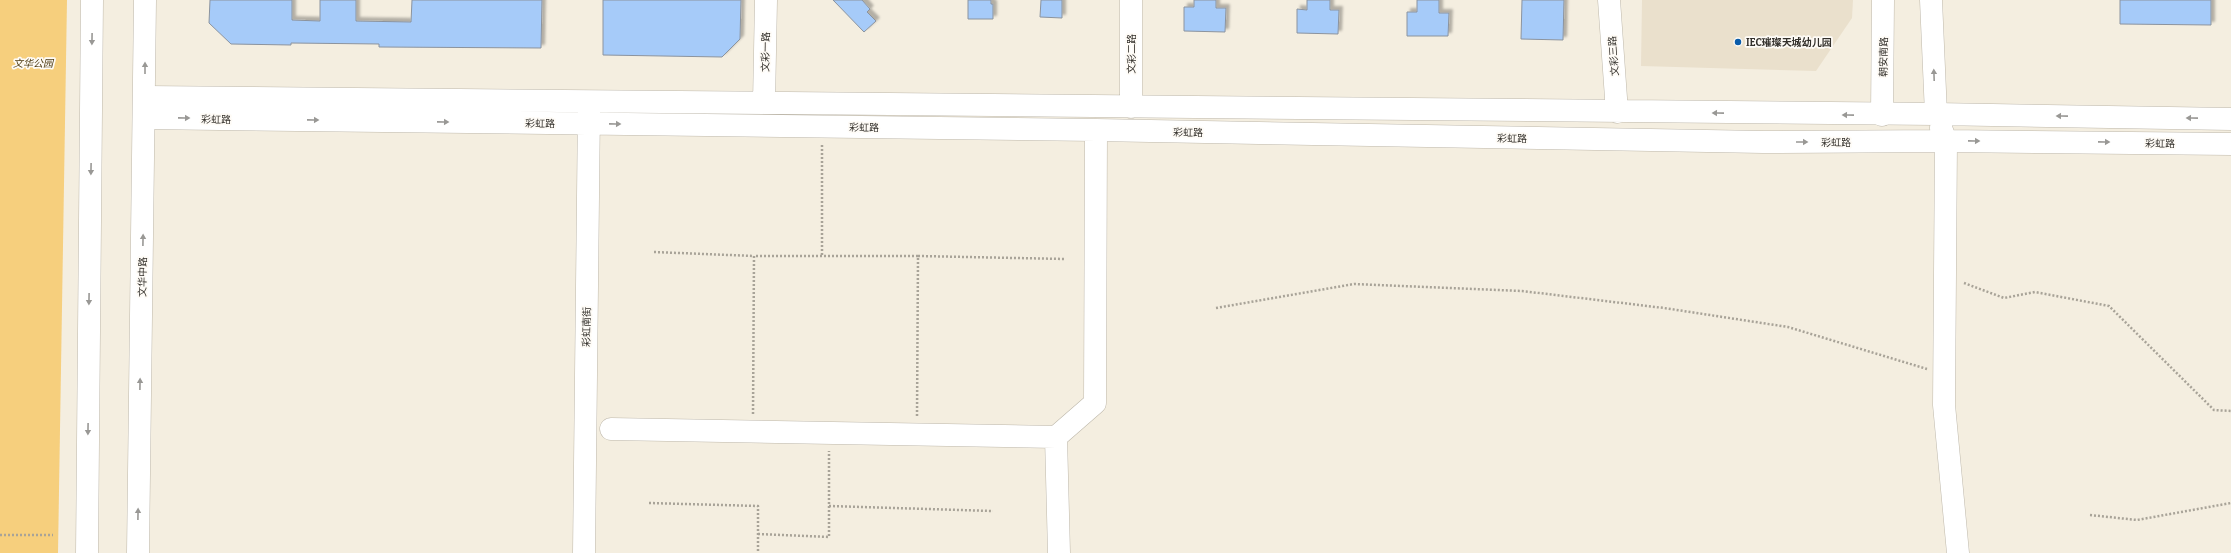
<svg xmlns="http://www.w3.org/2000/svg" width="2231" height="553" viewBox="0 0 2231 553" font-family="Bitter,'Noto Sans SC',serif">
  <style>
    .built { fill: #eae0cc }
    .green { fill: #f6cf7d }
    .building { fill: #a6cbf9; stroke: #8b939e; filter: url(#shadow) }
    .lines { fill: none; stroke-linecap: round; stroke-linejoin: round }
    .minor-casing { stroke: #beb8ab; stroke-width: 23 }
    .major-casing { stroke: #beb8ab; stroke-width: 23 }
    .path { stroke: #a8a398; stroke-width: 2.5; stroke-dasharray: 2 2; stroke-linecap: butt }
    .minor { stroke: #fff; stroke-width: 22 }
    .major { stroke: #fff; stroke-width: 22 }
    .oneway { fill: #999895 }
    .poi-dot { fill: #095caa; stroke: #fefbf6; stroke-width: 1.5 }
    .labels { text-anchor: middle; stroke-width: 3.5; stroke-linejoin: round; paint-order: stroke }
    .poi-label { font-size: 10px; font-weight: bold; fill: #33302b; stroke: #fefbf6; text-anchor: start }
    .street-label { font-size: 10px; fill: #33302b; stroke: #fefbf6 }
    .park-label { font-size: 10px; font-style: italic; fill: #4d3b11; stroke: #fefbf6 }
  </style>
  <defs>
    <filter id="shadow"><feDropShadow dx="3.5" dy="-3.5" stdDeviation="1" flood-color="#0004"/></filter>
  </defs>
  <rect width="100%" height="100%" fill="#f4eee0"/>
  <path class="built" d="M 1642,0 L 1853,0 L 1852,18 L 1816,71 L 1641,66 Z"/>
  <path class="green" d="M 0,0 L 67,0 L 58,553 L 0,553 Z"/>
  <path class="building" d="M 210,0 L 292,0 L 292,20 L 320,21 L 320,0 L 356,0 L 356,21 L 411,22 L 412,0 L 542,0 L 541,48 L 379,47 L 379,44 L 291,43 L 291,45 L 231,44 L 209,23 Z
    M 603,0 L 741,0 L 740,39 L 722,57 L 603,55 Z
    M 833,0 L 862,0 L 870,9 L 867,12 L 876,21 L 864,32 Z
    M 968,0 L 991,0 L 991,4 L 993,4 L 993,19 L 968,19 Z
    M 1041,0 L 1062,0 L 1062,18 L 1040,17 Z
    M 1194,0 L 1216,0 L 1216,8 L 1226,8 L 1225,32 L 1184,31 L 1184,7 L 1194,7 Z
    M 1307,0 L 1330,0 L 1330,10 L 1339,10 L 1338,34 L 1297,33 L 1297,9 L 1307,10 Z
    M 1417,0 L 1439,0 L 1439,13 L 1449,13 L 1448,36 L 1407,36 L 1407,12 L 1417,12 Z
    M 1522,0 L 1564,0 L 1563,40 L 1521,39 Z
    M 2120,0 L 2211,0 L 2211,25 L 2120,24 Z"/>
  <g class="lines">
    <defs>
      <path id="minor" d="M 1609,0 L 1617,112
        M 145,97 L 1936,114 L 2231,119
        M 764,103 L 766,0
        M 1131,107 L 1131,0
        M 145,118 L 1096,130 L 1763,142 L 1946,141 L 2231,144
        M 1941,128 L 1946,141 L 1944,405 L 1958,553
        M 611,429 L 1056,437
        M 584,553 L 589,108
        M 1059,553 L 1056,437 L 1095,403 L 1096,130"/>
      <path id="major" d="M 1931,0 L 1936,114
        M 1882,115 L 1883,0
        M 87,553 L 92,0
        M 138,553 L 145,0"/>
    </defs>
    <use href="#minor" class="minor-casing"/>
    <use href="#major" class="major-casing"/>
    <path class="path" d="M 822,145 L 822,257
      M 654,252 L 754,256
      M 918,256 L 1065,259
      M 1964,283 L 2004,298 L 2035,292 L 2109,306 L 2214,410 L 2231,411
      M 1216,308 L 1354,284 L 1522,291 L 1664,308 L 1788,327 L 1927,369
      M 753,414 L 754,256 L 918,256 L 917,416
      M 649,503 L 758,506 L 758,553
      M 829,506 L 993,511
      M 2090,515 L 2137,520 L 2231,503
      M 758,534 L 829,537 L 829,451
      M 0,535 L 53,535"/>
    <use href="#minor" class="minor"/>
    <use href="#major" class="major"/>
  </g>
  <defs><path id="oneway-solid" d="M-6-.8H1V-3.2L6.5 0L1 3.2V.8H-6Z"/></defs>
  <g class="oneway">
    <use href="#oneway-solid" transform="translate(92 39) rotate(91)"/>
    <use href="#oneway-solid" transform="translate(145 68) rotate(-90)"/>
    <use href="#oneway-solid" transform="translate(1934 75) rotate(-92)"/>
    <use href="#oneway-solid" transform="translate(1718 113) rotate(-179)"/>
    <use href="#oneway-solid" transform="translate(1848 115) rotate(-179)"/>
    <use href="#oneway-solid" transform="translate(2062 116) rotate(-179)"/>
    <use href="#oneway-solid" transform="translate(184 118) rotate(1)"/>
    <use href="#oneway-solid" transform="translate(2192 118) rotate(-179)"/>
    <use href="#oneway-solid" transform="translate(313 120) rotate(1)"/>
    <use href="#oneway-solid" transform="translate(443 122) rotate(1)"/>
    <use href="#oneway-solid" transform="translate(615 124) rotate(1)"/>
    <use href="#oneway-solid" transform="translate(1974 141) rotate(1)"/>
    <use href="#oneway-solid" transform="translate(1802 142)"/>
    <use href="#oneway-solid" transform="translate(2104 142) rotate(1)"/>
    <use href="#oneway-solid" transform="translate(91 169) rotate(91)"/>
    <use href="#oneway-solid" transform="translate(143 240) rotate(-89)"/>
    <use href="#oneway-solid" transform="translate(89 299) rotate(91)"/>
    <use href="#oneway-solid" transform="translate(140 384) rotate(-89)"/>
    <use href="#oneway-solid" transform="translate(88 429) rotate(91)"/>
    <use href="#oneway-solid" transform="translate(138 514) rotate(-89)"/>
  </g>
  <circle class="poi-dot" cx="1738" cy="42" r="4"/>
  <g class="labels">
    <g class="poi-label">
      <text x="1746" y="46">IEC璀璨天城幼儿园</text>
    </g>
    <g class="street-label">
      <text transform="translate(765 52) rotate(-89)" y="4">文彩一路</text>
      <text transform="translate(1131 54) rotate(-90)" y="4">文彩二路</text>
      <text transform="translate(1613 56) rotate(-94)" y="4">文彩三路</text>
      <text transform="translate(1883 57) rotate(-89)" y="4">朝安南路</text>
      <text transform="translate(216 119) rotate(1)" y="4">彩虹路</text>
      <text transform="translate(540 123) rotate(1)" y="4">彩虹路</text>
      <text transform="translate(864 127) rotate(1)" y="4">彩虹路</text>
      <text transform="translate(1188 132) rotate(1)" y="4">彩虹路</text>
      <text transform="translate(1512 138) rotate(1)" y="4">彩虹路</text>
      <text x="1836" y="146">彩虹路</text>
      <text transform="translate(2160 143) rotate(1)" y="4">彩虹路</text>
      <text transform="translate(142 277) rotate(-89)" y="4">文华中路</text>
      <text transform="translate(586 327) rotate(-89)" y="4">彩虹南街</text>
    </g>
    <g class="park-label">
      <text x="33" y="67">文华公园</text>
    </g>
  </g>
</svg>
